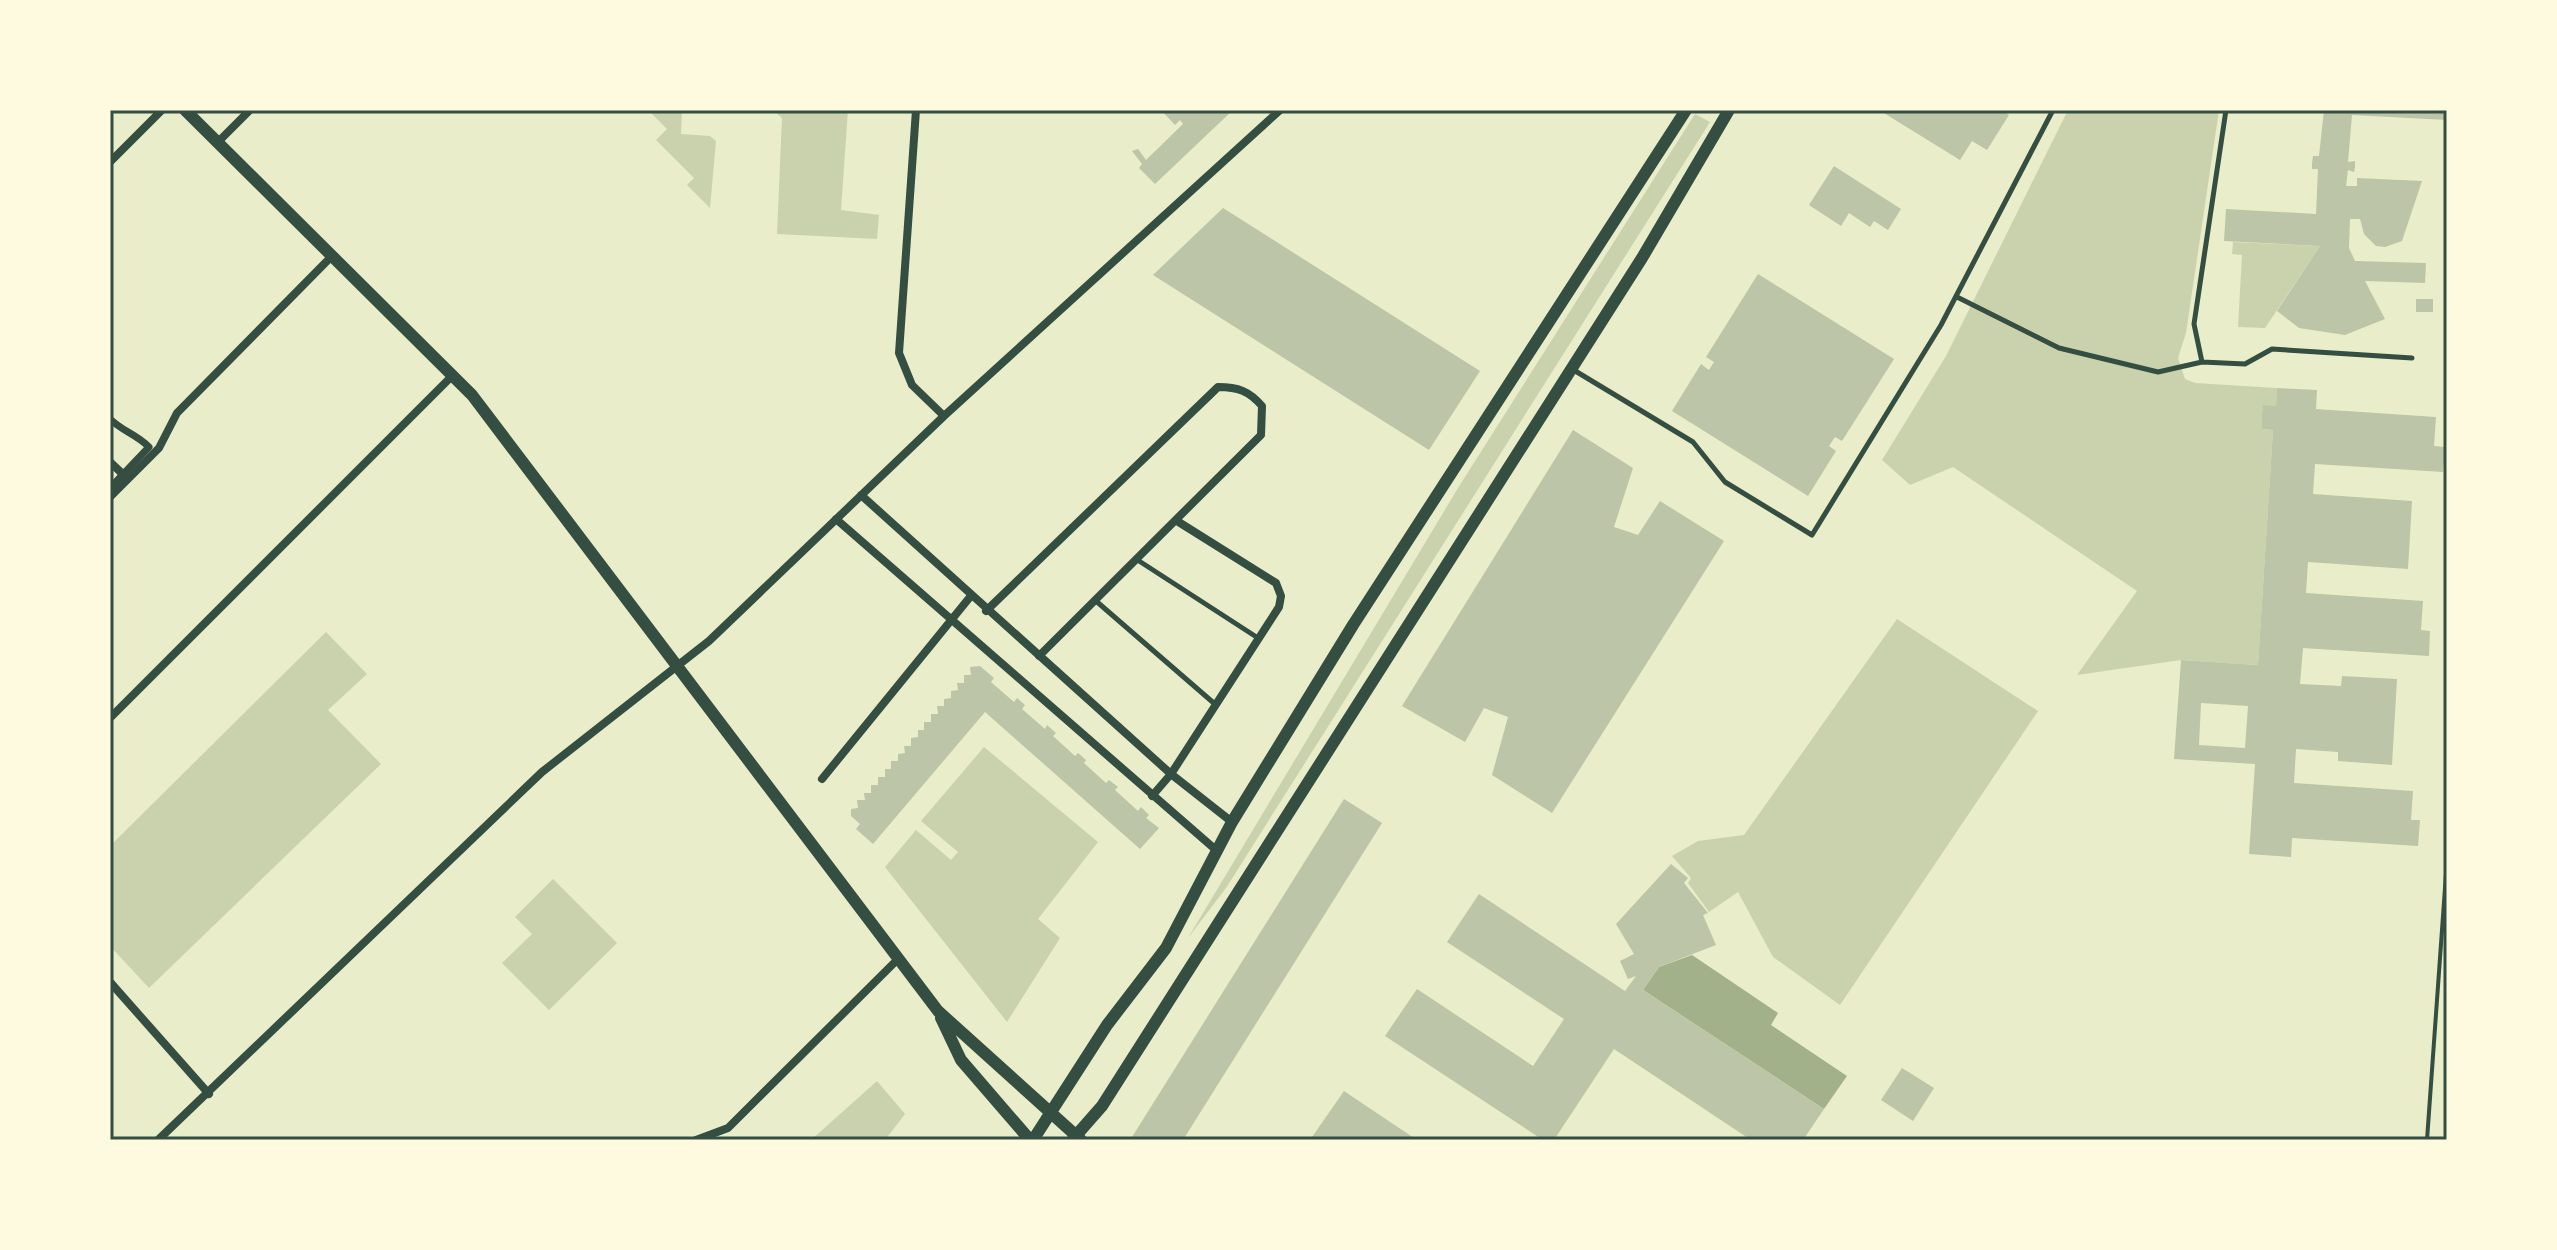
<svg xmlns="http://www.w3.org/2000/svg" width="2557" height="1250" viewBox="0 0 2557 1250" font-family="'DejaVu Sans',sans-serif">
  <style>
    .green { fill: #cad2ad }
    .water { fill: #a3b18a }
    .building { fill: #bcc5a7; fill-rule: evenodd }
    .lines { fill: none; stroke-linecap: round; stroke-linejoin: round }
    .path { stroke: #344e41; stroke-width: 4 }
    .service { stroke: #344e41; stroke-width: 5 }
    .pedestrian { stroke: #344e41; stroke-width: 7 }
    .minor { stroke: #344e41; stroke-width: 8 }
    .tertiary { stroke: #344e41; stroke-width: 12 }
    .neatline { fill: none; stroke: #344e41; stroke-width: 3 }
  </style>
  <rect width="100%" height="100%" fill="#e9edc9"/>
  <path class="green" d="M 648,110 L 682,110 L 681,134 L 710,136 L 716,141 L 710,208 L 687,185 L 694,178 L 656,140 L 667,129 Z
    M 773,110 L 848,110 L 841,210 L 879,215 L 877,239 L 777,234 L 782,118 Z
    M 2068,110 L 2219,110 L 2186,333 L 2178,358 L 2185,379 L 2195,383 L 2277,388 L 2276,406 L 2262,416 L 2262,429 L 2273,430 L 2258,665 L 2181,660 L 2077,675 L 2137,591 L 1953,467 L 1910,485 L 1882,460 L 1946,356 Z
    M 1695,114 L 1710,122 L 1226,888 L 1188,938 L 1458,488 Z
    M 2233,242 L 2320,246 L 2265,328 L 2238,327 L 2242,255 L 2232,254 Z
    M 1897,619 L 2038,711 L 1840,1005 L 1773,957 L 1738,892 L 1709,912 L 1688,883 L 1691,878 L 1672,856 L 1698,841 L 1744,835 Z
    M 326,632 L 367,674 L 328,710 L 381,764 L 149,988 L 110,946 L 110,846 Z
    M 984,747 L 1098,842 L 1038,919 L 1060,938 L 1007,1022 L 885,867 L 916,830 L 951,860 L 958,852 L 921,821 Z
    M 553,879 L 617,943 L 549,1010 L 502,963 L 532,934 L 515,917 Z
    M 877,1081 L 905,1114 L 885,1140 L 811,1140 Z"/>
  <path class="water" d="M 1692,955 L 1778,1013 L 1771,1025 L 1847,1076 L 1824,1109 L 1643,990 L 1659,967 Z"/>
  <path class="building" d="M 1161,110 L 1233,110 L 1155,184 L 1139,168 L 1142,164 L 1132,151 L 1138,149 L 1146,160 L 1183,124 L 1180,120 L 1175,125 Z
    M 1879,110 L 2001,110 L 2009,115 L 1987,150 L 1972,141 L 1960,160 Z
    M 2324,110 L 2447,110 L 2447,120 L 2352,115 L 2348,162 L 2355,161 L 2355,167 L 2354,172 L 2348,170 L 2346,186 L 2357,186 L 2357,178 L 2422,181 L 2402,241 L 2385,247 L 2376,246 L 2364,234 L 2360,219 L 2350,219 L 2349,248 L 2355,261 L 2426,263 L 2425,283 L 2365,281 L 2385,319 L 2345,335 L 2299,328 L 2277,311 L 2320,246 L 2224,241 L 2226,209 L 2316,214 L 2318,169 L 2312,169 L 2312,163 L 2313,156 L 2319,156 Z
    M 1834,166 L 1901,209 L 1888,230 L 1874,221 L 1870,227 L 1849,213 L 1841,226 L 1809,205 Z
    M 1223,208 L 1480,371 L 1429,450 L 1153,275 Z
    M 1758,274 L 1894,359 L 1842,441 L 1835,437 L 1829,446 L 1836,451 L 1808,496 L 1672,411 L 1701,364 L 1709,370 L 1714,362 L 1706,357 Z
    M 2416,299 L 2433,299 L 2433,312 L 2416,312 Z
    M 2277,388 L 2317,390 L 2316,409 L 2436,417 L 2434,446 L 2445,447 L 2443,472 L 2315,464 L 2313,494 L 2412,501 L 2408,569 L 2308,562 L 2306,593 L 2423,601 L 2421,630 L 2430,631 L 2429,656 L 2303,648 L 2300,684 L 2341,686 L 2342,676 L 2397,679 L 2392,765 L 2338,761 L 2338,752 L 2296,749 L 2294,783 L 2413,791 L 2411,820 L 2420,820 L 2418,846 L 2292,838 L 2291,857 L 2249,854 L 2255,764 L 2174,759 L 2181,660 L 2258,665 L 2273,430 L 2262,429 L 2262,416 L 2263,405 L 2276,406 ZM 2201,703 L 2248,706 L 2245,748 L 2199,745 Z
    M 1573,430 L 1633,468 L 1614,527 L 1638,535 L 1660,501 L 1724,541 L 1552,813 L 1492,775 L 1508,717 L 1484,708 L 1465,742 L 1402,706 Z
    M 980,666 L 994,678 L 991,682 L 1014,702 L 1017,698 L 1025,705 L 1022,709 L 1045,729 L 1047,725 L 1056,733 L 1053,736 L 1075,756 L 1078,753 L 1086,760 L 1084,763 L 1106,783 L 1109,780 L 1118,787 L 1115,790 L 1138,811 L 1141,807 L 1149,815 L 1146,818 L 1159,828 L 1140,849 L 985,712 L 873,844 L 856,829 L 860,824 L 851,816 L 851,809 L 858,808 L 857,800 L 865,800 L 864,793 L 871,793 L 871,785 L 878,785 L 878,777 L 885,777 L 885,769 L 891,769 L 891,761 L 898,761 L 898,754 L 905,753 L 904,746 L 911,746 L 911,738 L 918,737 L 918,730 L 924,730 L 924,722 L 931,722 L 931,714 L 938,714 L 937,706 L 944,706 L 944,699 L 951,698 L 951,691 L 958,690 L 957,683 L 964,683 L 964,675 L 971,675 L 970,667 Z
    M 1344,799 L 1382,823 L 1183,1140 L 1137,1140 L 1132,1137 Z
    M 1671,864 L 1688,878 L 1684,883 L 1708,913 L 1703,915 L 1716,945 L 1659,967 L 1643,990 L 1824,1109 L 1803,1140 L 1751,1140 L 1614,1049 L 1554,1140 L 1543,1140 L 1385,1036 L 1417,989 L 1533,1066 L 1564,1019 L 1447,942 L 1479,894 L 1625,991 L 1636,976 L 1628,979 L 1620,961 L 1634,954 L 1616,924 Z
    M 1902,1068 L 1934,1088 L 1913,1121 L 1881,1100 Z
    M 1344,1091 L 1417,1140 L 1310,1140 Z"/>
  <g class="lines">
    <path class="path" d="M 2427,1140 L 2447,860"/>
    <path class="service" d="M 1957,297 L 2059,348 L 2158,372 L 2202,362 L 2245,364 L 2272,349 L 2412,358
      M 2202,362 L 2194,324 L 2226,110
      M 1572,369 L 1693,442 L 1725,482 L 1812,535 L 1941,325 L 2053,110
      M 1136,559 L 1258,638
      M 1096,601 L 1216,705"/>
    <path class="pedestrian" d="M 110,419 C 122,431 136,434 149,447 L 110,488"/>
    <path class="minor" d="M 916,110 L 899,353 L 912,385 L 944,416
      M 218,142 L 250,110
      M 110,162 L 162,110
      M 110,462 L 128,479
      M 861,495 L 1171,774 L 1232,822
      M 110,497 L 159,448 L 177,413 L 332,256
      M 836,519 L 1216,850
      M 986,611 L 1218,387 C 1238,387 1249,391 1262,406 L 1261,435 L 1039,656
      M 110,718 L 453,375
      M 822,779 L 970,597
      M 1152,796 L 1171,774 L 1279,607 L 1281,596 L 1276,583 L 1177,521
      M 110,982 L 209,1094
      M 158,1140 L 542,772 L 709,641 L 944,416 L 1280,110
      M 696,1140 L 728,1128 L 898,959"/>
    <path class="tertiary" d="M 185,110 L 472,395 L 938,1011 L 1081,1140
      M 941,1018 L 961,1060 L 1030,1140
      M 1073,1139 L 1102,1106 L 1642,258 L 1729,110
      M 1033,1140 L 1107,1025 L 1166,948 L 1232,822 L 1353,625 L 1686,110"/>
  </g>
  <rect width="2557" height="1250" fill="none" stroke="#fefae0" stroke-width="224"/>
  <rect x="112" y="112" width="2333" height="1026" class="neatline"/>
</svg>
